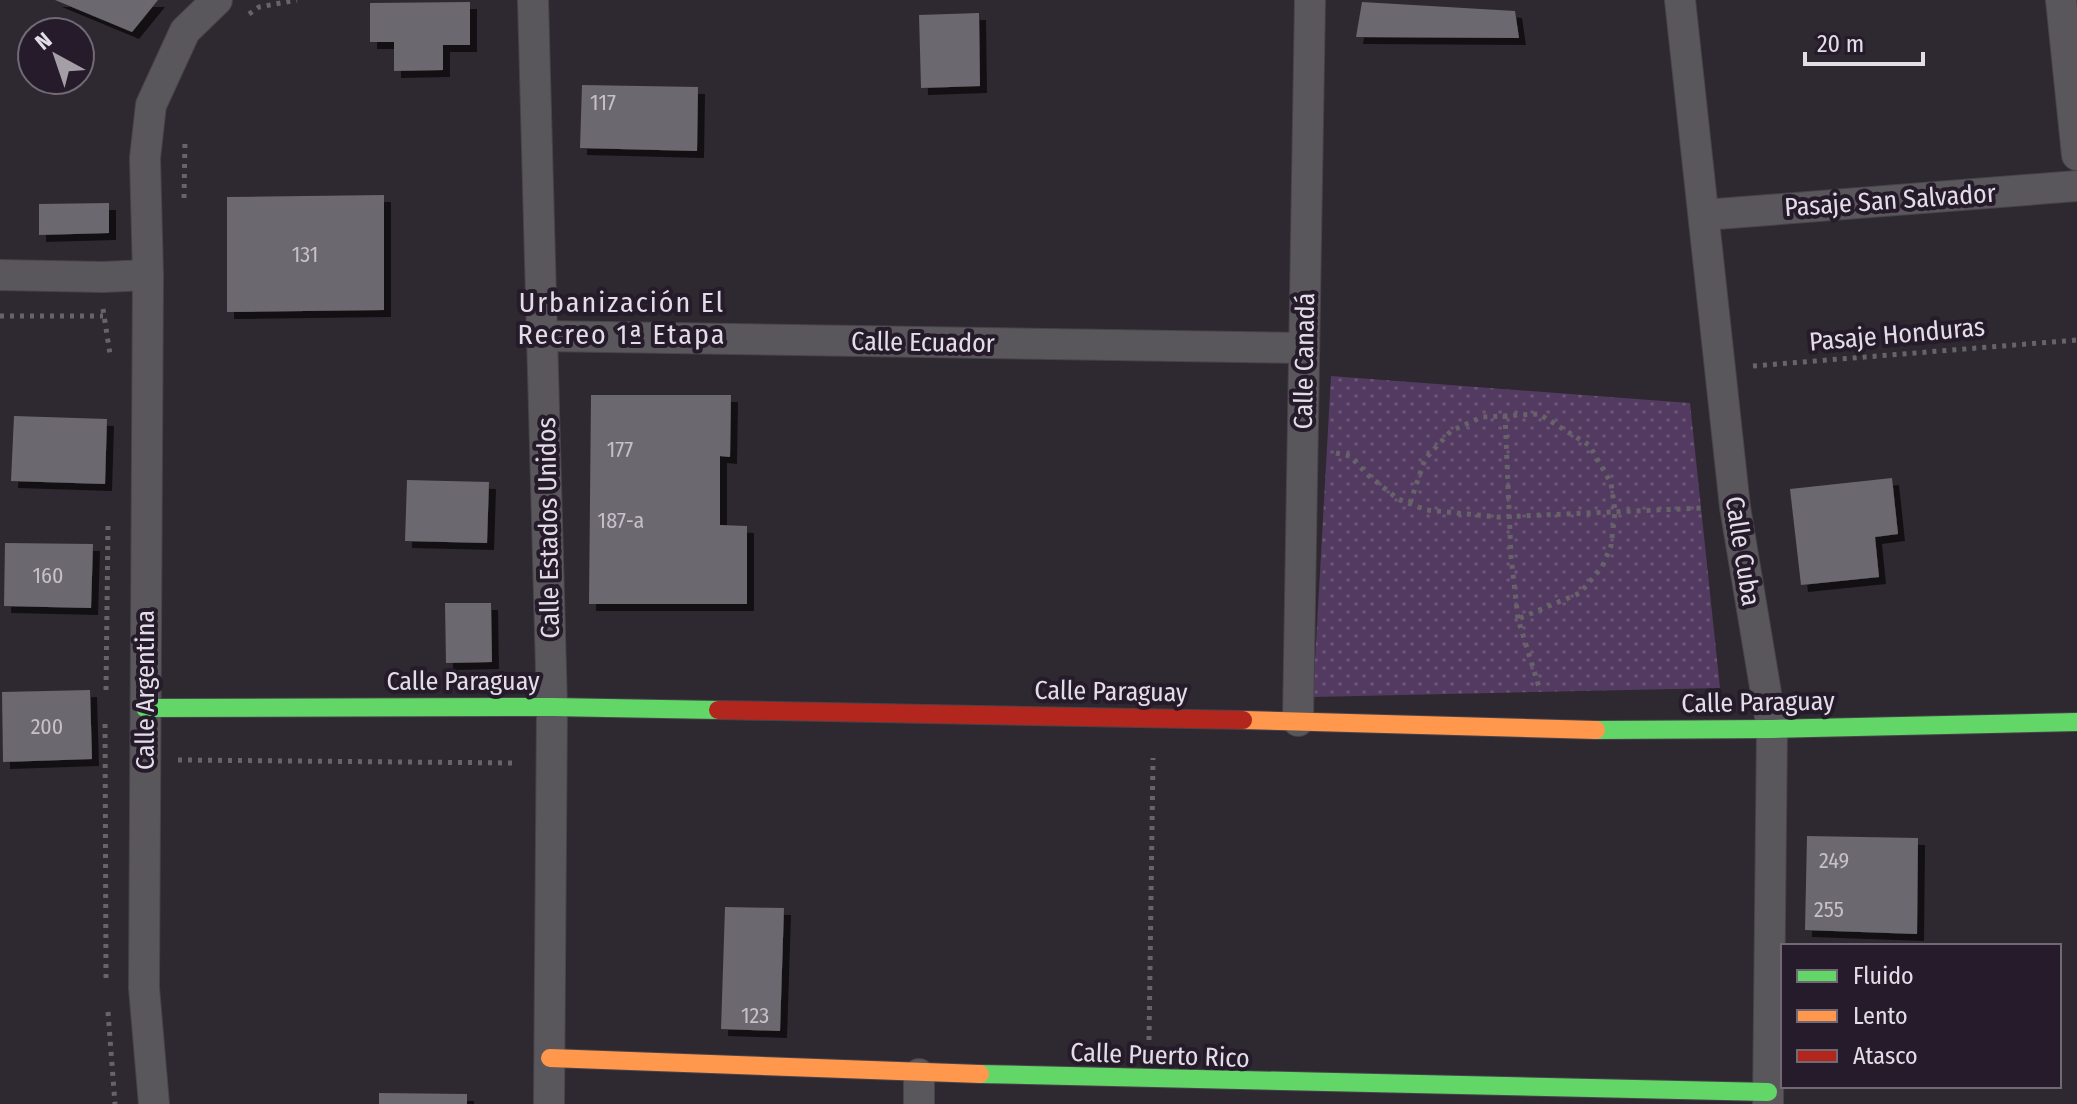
<svg xmlns="http://www.w3.org/2000/svg" width="2077" height="1104" viewBox="0 0 2077 1104" font-family="'Fira Sans Condensed',sans-serif">
  <style>
    .grass { fill: url(#grass-dots) }
    .building { fill: #6c676f; filter: url(#shadow) }
    .lines { fill: none; stroke-linecap: round; stroke-linejoin: round }
    .street-casing { stroke: #474349; stroke-width: 32 }
    .fast-casing { stroke: #474349; stroke-width: 20 }
    .slow-casing { stroke: #474349; stroke-width: 20 }
    .jam-casing { stroke: #474349; stroke-width: 20 }
    .path { stroke: #676469; stroke-width: 5; stroke-dasharray: 4 6; stroke-linecap: butt }
    .street { stroke: #5a575c; stroke-width: 30 }
    .fast { stroke: #63d668; stroke-width: 18 }
    .slow { stroke: #ff974d; stroke-width: 18 }
    .jam { stroke: #b3261e; stroke-width: 18 }
    .labels { text-anchor: middle; stroke-width: 8; stroke-linejoin: round; paint-order: stroke }
    .number-label { font-size: 22px; fill: #c5c0c9 }
    .street-label { font-size: 26px; fill: #e3dde7; stroke: #251b2a }
    .neighbourhood-label { font-size: 28px; letter-spacing: 2px; fill: #e3dde7; stroke: #251b2a }
  </style>
  <defs>
    <pattern id="grass-dots" width="8" height="8" patternUnits="userSpaceOnUse" patternTransform="scale(2)"><rect width="8" height="8" fill="#533a60"/><path d="M2 2h.1M6 6h.1" fill="none" stroke="#6c5677" stroke-width="1.8" stroke-linecap="round"/></pattern>
    <filter id="shadow"><feDropShadow dx="7" dy="7" stdDeviation="0" flood-color="#0009"/></filter>
  </defs>
  <rect width="100%" height="100%" fill="#2e2830"/>
  <path class="grass" d="M 1331,376 L 1690,403 L 1720,688 L 1313,697 Z"/>
  <path class="building" d="M 55,0 L 158,0 L 132,32 Z
    M 470,2 L 470,45 L 443,45 L 443,70 L 394,71 L 394,42 L 370,42 L 370,3 Z
    M 1362,2 L 1515,11 L 1519,38 L 1356,37 Z
    M 979,13 L 980,86 L 921,88 L 919,15 Z
    M 582,85 L 698,87 L 697,151 L 580,148 Z
    M 384,195 L 384,310 L 227,312 L 227,197 Z
    M 109,203 L 109,233 L 39,235 L 39,204 Z
    M 591,395 L 731,395 L 730,457 L 720,456 L 720,525 L 747,526 L 747,604 L 589,604 Z
    M 14,416 L 107,419 L 105,484 L 11,481 Z
    M 1892,478 L 1898,534 L 1875,537 L 1879,577 L 1801,585 L 1790,489 Z
    M 407,480 L 489,482 L 487,543 L 405,541 Z
    M 5,543 L 93,544 L 91,608 L 4,606 Z
    M 445,603 L 491,603 L 492,662 L 446,663 Z
    M 90,690 L 92,759 L 3,762 L 2,692 Z
    M 1807,836 L 1918,838 L 1917,934 L 1805,930 Z
    M 725,907 L 784,908 L 780,1031 L 721,1029 Z
    M 379,1093 L 467,1094 L 467,1104 L 379,1104 Z"/>
  <g class="lines">
    <defs>
      <path id="street" d="M 533,0 L 552,707 L 549,1104
        M 1680,0 L 1735,507 L 1772,729 L 1768,1104
        M 2061,0 L 2077,155
        M 1704,215 L 2077,186
        M 0,275 L 103,277 L 148,275
        M 543,336 L 1304,348
        M 1298,721 L 1310,0
        M 154,1104 L 144,988 L 148,275 L 145,158 L 151,105 L 185,31 L 217,0
        M 919,1104 L 919,1074"/>
      <path id="fast" d="M 145,708 L 552,707 L 718,710
        M 1596,730 L 1772,729 L 2077,722
        M 980,1074 L 1768,1092"/>
      <path id="slow" d="M 1243,720 L 1596,730
        M 550,1058 L 980,1074"/>
      <path id="jam" d="M 718,710 L 1243,720"/>
    </defs>
    <use href="#street" class="street-casing"/>
    <use href="#fast" class="fast-casing"/>
    <use href="#slow" class="slow-casing"/>
    <use href="#jam" class="jam-casing"/>
    <path class="path" d="M 249,14 L 259,7 L 297,0
      M 184,198 L 185,140
      M 103,309 L 110,354
      M 0,316 L 103,316
      M 1753,366 L 2077,340
      M 1505,415 L 1511,556 L 1518,619 L 1539,687
      M 1336,453 L 1350,456 L 1368,475 L 1398,499 L 1426,510 L 1498,517 L 1702,508
      M 1410,503 L 1425,459 L 1451,431 L 1482,417 L 1539,414 L 1589,445 L 1611,483 L 1615,511 L 1611,546 L 1602,567 L 1580,593 L 1518,619
      M 106,690 L 108,524
      M 105,724 L 106,978
      M 178,760 L 516,763
      M 108,1012 L 115,1104
      M 1149,1040 L 1153,758"/>
    <use href="#street" class="street"/>
    <use href="#fast" class="fast"/>
    <use href="#slow" class="slow"/>
    <use href="#jam" class="jam"/>
  </g>
  <g class="labels">
    <g class="number-label">
      <text x="603" y="110">117</text>
      <text x="305" y="262">131</text>
      <text x="620" y="457">177</text>
      <text x="621" y="528">187-a</text>
      <text x="48" y="583">160</text>
      <text x="47" y="734">200</text>
      <text x="1834" y="868">249</text>
      <text x="1829" y="917">255</text>
      <text x="755" y="1023">123</text>
    </g>
    <g class="street-label">
      <text transform="translate(1890 200) rotate(-4)" y="9">Pasaje San Salvador</text>
      <text transform="translate(1897 334) rotate(-5)" y="9">Pasaje Honduras</text>
      <text transform="translate(923 342) rotate(1)" y="9">Calle Ecuador</text>
      <text transform="translate(1304 361) rotate(-89)" y="9">Calle Canadá</text>
      <text transform="translate(548 528) rotate(-91)" y="9">Calle Estados Unidos</text>
      <text transform="translate(1743 551) rotate(81)" y="9">Calle Cuba</text>
      <text x="463" y="690">Calle Paraguay</text>
      <text transform="translate(145 690) rotate(-90)" y="9">Calle Argentina</text>
      <text transform="translate(1111 691) rotate(1)" y="9">Calle Paraguay</text>
      <text transform="translate(1758 702) rotate(-1)" y="9">Calle Paraguay</text>
      <text transform="translate(1160 1055) rotate(2)" y="9">Calle Puerto Rico</text>
    </g>
    <g class="neighbourhood-label">
      <text x="622" y="312">Urbanización El<tspan x="622" dy="32">Recreo 1ª Etapa</tspan></text>
    </g>
  </g>
  <rect x="1781" y="944" width="280" height="144" fill="#251b2a" stroke="#716976" stroke-width="2"/>
  <rect x="1797" y="970" width="40" height="12" fill="#63d668" stroke="#716976" stroke-width="2"/>
  <text x="1853" y="984" font-size="24" fill="#e3dde7">Fluido</text>
  <rect x="1797" y="1010" width="40" height="12" fill="#ff974d" stroke="#716976" stroke-width="2"/>
  <text x="1853" y="1024" font-size="24" fill="#e3dde7">Lento</text>
  <rect x="1797" y="1050" width="40" height="12" fill="#b3261e" stroke="#716976" stroke-width="2"/>
  <text x="1853" y="1064" font-size="24" fill="#e3dde7">Atasco</text>
  <g transform="translate(56 56) rotate(320)"><circle r="38" fill="#251b2a" stroke="#716976" stroke-width="2"/>
  <path d="M0-6L14 30L0 20L-14 30Z" fill="#a49ea7"/>
  <text y="-12" font-size="22" font-weight="bold" text-anchor="middle" fill="#e3dde7">N</text>
  </g>
  <path d="M1805 52v12h118v-12" fill="none" stroke="#e3dde7" stroke-width="4"/>
  <text x="1817" y="52" font-size="24" fill="#e3dde7" stroke="#251b2a" stroke-width="6" paint-order="stroke">20 m</text>
</svg>
